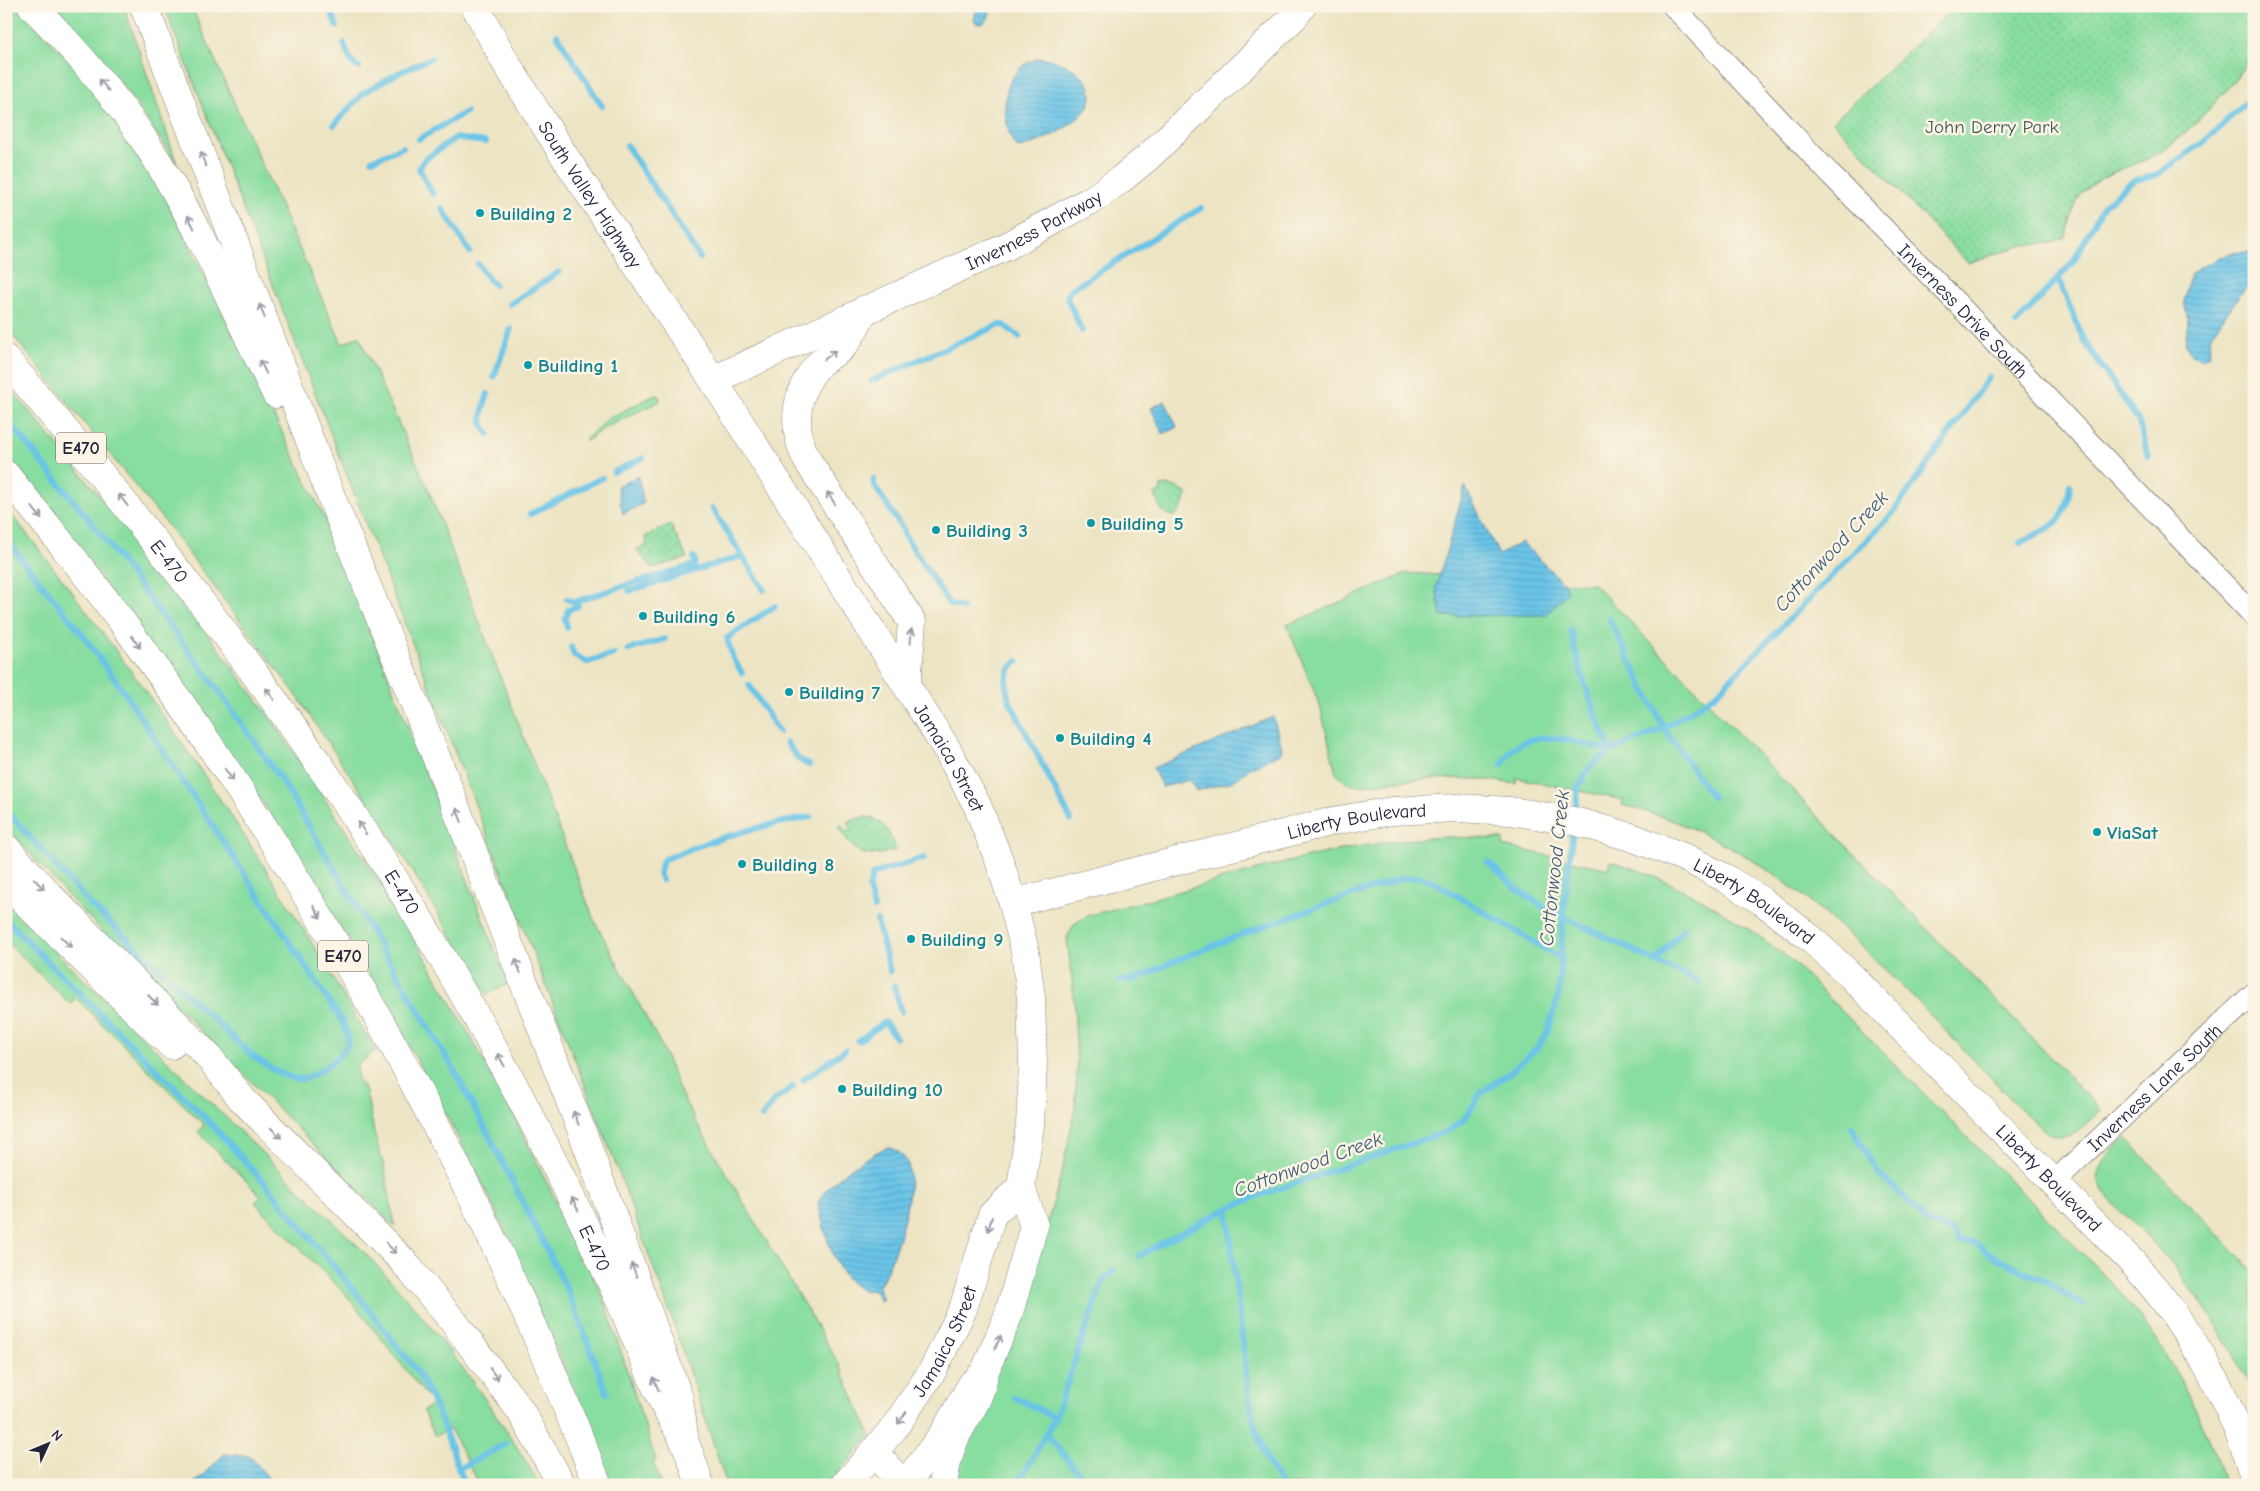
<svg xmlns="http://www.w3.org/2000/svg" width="2260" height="1491" viewBox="0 0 2260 1491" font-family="'Comic Neue',sans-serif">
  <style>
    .green { fill: #88dda0; stroke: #55806e }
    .park { fill: url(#park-dots); stroke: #55806e }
    .water { fill: url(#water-rules); stroke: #467391 }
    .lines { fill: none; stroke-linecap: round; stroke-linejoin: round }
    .stream { stroke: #6ac4e7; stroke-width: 6 }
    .street-casing { stroke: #87837f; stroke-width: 23 }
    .secondary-casing { stroke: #87837f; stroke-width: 29 }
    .highway-casing { stroke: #87837f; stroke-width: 29 }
    .street { stroke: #fff; stroke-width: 21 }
    .secondary { stroke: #fff; stroke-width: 28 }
    .highway { stroke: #fff; stroke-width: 28 }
    .oneway { stroke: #9c9ca7 }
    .culture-dot { fill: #0f9aa8; stroke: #fcf5e5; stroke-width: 2 }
    .labels { text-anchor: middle; stroke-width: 5; stroke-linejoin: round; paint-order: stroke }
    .shield { fill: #fcf5e5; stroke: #63616e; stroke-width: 1 }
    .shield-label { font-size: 18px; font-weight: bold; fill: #22223b }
    .park-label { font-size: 19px; fill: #415a59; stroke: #fcf5e5 }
    .street-label { font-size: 19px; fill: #22223b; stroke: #fcf5e5 }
    .culture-label { font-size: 19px; font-weight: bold; fill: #0d838f; stroke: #fcf5e5; text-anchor: start }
    .water-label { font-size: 20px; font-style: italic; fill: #3b5b77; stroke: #fcf5e5 }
  </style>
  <defs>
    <pattern id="park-dots" width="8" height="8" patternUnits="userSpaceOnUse" patternTransform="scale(1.25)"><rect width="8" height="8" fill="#88dda0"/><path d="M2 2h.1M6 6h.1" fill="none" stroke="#75bd8b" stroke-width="1.8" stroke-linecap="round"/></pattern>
    <pattern id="water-rules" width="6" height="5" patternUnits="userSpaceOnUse" patternTransform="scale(1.25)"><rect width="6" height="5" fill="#6ac4e7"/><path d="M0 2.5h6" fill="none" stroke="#5ca8c7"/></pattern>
  </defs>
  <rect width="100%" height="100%" fill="#fcf5e5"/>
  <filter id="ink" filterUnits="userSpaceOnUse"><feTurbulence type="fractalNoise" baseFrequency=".02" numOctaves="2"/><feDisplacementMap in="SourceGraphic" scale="10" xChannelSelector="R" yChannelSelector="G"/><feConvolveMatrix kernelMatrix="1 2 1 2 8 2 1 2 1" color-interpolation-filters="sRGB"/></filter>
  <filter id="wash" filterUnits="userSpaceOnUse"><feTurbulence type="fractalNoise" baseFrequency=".0096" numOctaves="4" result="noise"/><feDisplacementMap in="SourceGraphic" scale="20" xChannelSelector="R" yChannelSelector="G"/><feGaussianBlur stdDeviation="1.12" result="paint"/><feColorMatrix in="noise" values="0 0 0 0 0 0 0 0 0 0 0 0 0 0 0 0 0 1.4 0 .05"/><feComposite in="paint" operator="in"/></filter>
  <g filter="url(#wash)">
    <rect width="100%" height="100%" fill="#ece4c3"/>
    <path class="green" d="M 6,6 L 17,6 L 91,84 L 162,190 L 334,537 L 508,984 L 487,995 L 396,844 L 295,693 L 165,522 L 6,327 Z
      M 54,6 L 124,6 L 177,164 C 140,108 102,54 54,6 Z
      M 164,6 L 191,6 L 342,344 L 359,336 L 427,486 L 594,920 L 662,1047 L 681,1094 L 700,1129 L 838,1362 L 871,1436 L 827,1485 L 727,1485 L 670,1313 L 619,1173 Z
      M 6,383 L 146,552 L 275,724 L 389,896 L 467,1030 L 517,1122 L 604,1299 L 656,1460 L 653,1462 L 661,1485 L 612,1485 L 564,1367 L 488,1194 L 399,1026 L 306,868 L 235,761 L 42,499 L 6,456 Z
      M 655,395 L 659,396 L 660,401 L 601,430 L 587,441 L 585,440 L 609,418 Z
      M 6,508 C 144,679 267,860 375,1051 L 360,1063 L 357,1068 L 358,1079 L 366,1092 L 375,1137 L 384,1165 L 395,1227 L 69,897 L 6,827 Z
      M 1407,573 L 1594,584 L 2101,1110 C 2085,1126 2072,1144 2049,1134 C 2021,1113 1996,1082 1971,1057 C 1867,951 1774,842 1622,805 L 1623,800 L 1517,778 L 1516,784 C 1464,775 1411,778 1360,786 C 1351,786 1342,781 1336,773 L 1320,706 L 1287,625 Z
      M 1449,837 L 1504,839 L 1503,846 L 1609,869 L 1611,861 C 1679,881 1737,918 1792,961 L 2098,1269 C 2157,1330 2200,1403 2225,1485 L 952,1485 L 1047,1225 L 1063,1167 L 1075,1109 L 1077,1070 L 1074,997 L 1067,938 L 1074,924 L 1089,915 C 1206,888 1329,840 1449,837 Z
      M 6,904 L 357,1245 C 429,1318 488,1397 540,1485 L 480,1485 L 450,1429 L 435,1436 L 423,1411 L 433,1404 L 348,1297 L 255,1203 L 261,1196 L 198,1132 L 204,1125 L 76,998 L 70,1004 L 6,941 Z
      M 2126,1138 L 2254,1272 L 2254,1396 C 2226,1334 2188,1278 2140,1229 C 2129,1218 2102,1197 2099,1181 C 2095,1162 2114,1149 2126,1138 Z"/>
    <path class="park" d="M 1955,6 L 2254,6 C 2254,19 2257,36 2253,48 C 2246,75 2185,137 2161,152 C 2136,167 2101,171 2081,195 C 2072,206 2071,224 2065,237 L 2053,243 L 2024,245 L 1968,263 L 1833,122 Z
      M 1165,485 L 1176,487 L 1187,494 L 1180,511 L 1175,516 C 1161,516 1159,505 1155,494 L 1160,492 L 1161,486 Z
      M 670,524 L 687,558 L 653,568 L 636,550 L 647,545 L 645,537 Z
      M 864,817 C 884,818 890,833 896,850 C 862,860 857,855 838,827 L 841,825 L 847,832 L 851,830 L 848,821 Z"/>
    <path class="water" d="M 977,6 L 991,6 L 988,19 L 982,24 L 977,24 L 974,20 Z
      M 1040,58 C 1062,59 1104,80 1087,108 C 1077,125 1037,145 1018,148 C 1011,142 1009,133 1007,124 C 1001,95 1009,66 1040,58 Z
      M 2249,252 L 2254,256 L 2254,282 L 2243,291 L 2211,335 L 2209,355 L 2202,360 L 2192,355 L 2185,343 L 2188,321 L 2184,301 L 2190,275 L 2199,268 L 2230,253 Z
      M 1165,401 L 1177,427 L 1163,434 L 1151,408 Z
      M 638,476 L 644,503 L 623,514 L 617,486 Z
      M 1465,486 L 1499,555 L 1522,542 L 1565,585 L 1567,592 L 1565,595 L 1546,615 L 1441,616 L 1436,588 Z
      M 1273,717 L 1282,748 L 1281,753 L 1250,768 L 1234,781 L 1196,791 L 1190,780 L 1162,787 L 1153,768 Z
      M 889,1147 C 897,1150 905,1156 908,1165 C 916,1193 893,1264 878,1288 L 883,1299 L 880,1301 L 875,1290 L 862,1291 C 833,1274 826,1234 818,1204 C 822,1185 870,1153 889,1147 Z
      M 224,1454 L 250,1456 L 274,1485 L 191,1485 L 203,1476 Z"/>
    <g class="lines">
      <path class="stream" d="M 329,6 L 337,27
        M 557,35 L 602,106
        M 344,43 C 347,52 350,65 359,67
        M 334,125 L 362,94 L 398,73 L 432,58
        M 419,139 L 466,112
        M 627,146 L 700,258
        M 372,160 L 403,147
        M 433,194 L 419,169 L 424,160 L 455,138 L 486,142
        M 442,208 L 470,252
        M 478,264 L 489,280 L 495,285
        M 2058,278 L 2084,341 L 2138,420 L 2148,457
        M 510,304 L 559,272
        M 2016,324 L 2073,262 L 2104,205 L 2134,180 L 2155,176 L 2205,141 L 2254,95
        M 1082,331 L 1067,298 L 1070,290 L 1201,208
        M 494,377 L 511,329
        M 871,381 L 999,325 L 1004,325 L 1019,337
        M 488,394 C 483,408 477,422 489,434
        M 6,418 L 106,541 L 218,690 L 284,784 L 454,1070 L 498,1153 L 568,1291 L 607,1393
        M 614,472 L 643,458
        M 874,479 L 874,485 L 904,531
        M 712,508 L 764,590
        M 530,514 L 602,478
        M 904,534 L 949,604 L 962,608
        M 6,540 L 82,634 L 122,689 L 342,1021 C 345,1029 350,1037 346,1047 C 341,1058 313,1079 300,1079 C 284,1078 268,1066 255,1058 L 91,905 L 6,810
        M 2020,543 C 2053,525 2066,526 2070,485
        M 641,581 L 694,565 L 695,561 L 694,557
        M 629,591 L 742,556
        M 567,599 L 574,602 L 639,581
        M 1609,619 L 1664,728 L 1712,797
        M 567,628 L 565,619 L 568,610 L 578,606
        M 1571,630 C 1579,673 1593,711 1611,751
        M 571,647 L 574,655 L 587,662 L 614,654
        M 628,650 L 665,639
        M 1018,661 C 1004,671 1005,684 1009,700 L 1071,820
        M 742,673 L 732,656 L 727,638 L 775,606
        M 749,685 L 779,732
        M 787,743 L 798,759 L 809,765
        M 1502,765 C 1522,720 1575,742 1611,751
        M 1575,816 L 1578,787 L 1590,767 L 1611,751 L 1664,728 L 1714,696 L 1893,513 L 1989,377
        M 1488,862 L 1516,888 L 1545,908 L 1699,982
        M 662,880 L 659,874 L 663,860 C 710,839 761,825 811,817
        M 874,908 L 869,889 L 873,874 L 924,858
        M 6,920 L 210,1123 L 269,1188 L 356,1293 L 419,1374 L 438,1412 L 465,1485
        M 877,921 L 890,972
        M 1655,962 L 1684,928
        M 1120,980 C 1136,983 1158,968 1173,962 C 1249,930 1325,904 1403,878 L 1422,877 L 1436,883 L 1562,959
        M 894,986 L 901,1012
        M 858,1041 L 885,1022 L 896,1038
        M 803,1080 L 845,1050
        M 762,1117 L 775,1100 L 793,1087
        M 1852,1127 L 1878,1173 L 1917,1210 L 1922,1218 L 1927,1223 L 1952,1230 L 1958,1241 L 1977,1244 L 1991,1255 L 2046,1282 L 2083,1305
        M 1227,1209 C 1232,1248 1236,1288 1241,1327 C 1247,1379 1249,1442 1282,1485
        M 1138,1256 L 1227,1209 L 1258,1196 L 1446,1132 L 1464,1120 L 1481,1093 L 1507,1075 L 1538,1047 L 1548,1031 L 1559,994 L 1563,918 L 1573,828
        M 1015,1397 L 1055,1418
        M 1046,1433 L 1088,1485
        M 458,1469 L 506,1444
        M 1017,1485 L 1055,1418 L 1098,1294 L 1104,1280 L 1114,1270"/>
    </g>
  </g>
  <g filter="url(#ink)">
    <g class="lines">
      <defs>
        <g id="street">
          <path id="s1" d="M 1673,6 L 1831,175 L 1957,303 L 2254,616"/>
          <path id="s2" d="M 2054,1182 L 2254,993"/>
        </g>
        <g id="secondary">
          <path id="s3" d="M 475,6 L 506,63 L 565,157 L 713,380 L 948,751 L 977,805 L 999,860 L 1013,903 L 1025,951 L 1031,998 L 1033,1064 L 1030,1125 L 1021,1187 L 1034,1226 L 1008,1316 L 984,1373 L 972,1384 L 944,1433 L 905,1485"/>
          <path d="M 865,309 C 858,321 852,336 843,346 C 837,353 826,357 819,364 C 794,391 791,428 807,460 L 912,622 L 907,685"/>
          <path id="s4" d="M 713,380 L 1007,246 L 1093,199 L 1120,180 L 1147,158 L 1293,18 L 1302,6"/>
          <path id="s5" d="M 1013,903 L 1333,821 L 1392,811 L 1458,808 L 1510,811 L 1574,821 L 1631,837 L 1686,858 L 1725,878 L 1762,901 L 1809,937 L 1852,977 L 2133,1263 C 2188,1324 2232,1399 2254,1478"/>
          <path id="s6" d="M 845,1485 L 894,1428 L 933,1370 L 963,1309 L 992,1215 L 1021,1187"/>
        </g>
        <g id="highway">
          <path d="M 32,6 C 75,49 115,95 148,146 C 198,223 235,311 276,394"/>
          <path d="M 144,6 L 334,504 L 439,764 L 584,1137 L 679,1398 L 685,1443"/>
          <path id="s7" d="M 6,359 C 129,506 248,656 354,816 C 457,972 546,1137 623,1308 C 636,1338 648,1370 662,1400 C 668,1414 677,1427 684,1441 C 691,1455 695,1470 700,1485"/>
          <path d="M 6,475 C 46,524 86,573 123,623 C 319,888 479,1178 598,1485"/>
          <path d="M 6,848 L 51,897 L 208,1056 L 242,1099 L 402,1260 L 453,1321 L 520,1410 L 562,1485"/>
          <path d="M 6,883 L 171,1045"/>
          <path d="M 875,1453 L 903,1485"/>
          <path d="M 943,1485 C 945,1468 949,1451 956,1436 C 967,1415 982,1396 984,1373"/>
        </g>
      </defs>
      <use href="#street" class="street-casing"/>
      <use href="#secondary" class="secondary-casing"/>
      <use href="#highway" class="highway-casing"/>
      <use href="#street" class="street"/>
      <use href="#secondary" class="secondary"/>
      <use href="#highway" class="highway"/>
    </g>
    <defs><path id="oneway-shaft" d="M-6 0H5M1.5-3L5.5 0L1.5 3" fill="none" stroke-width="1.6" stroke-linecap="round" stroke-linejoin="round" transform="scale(1.25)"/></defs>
    <g class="oneway">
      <use href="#oneway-shaft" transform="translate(104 85) rotate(-129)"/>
      <use href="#oneway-shaft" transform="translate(203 159) rotate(-111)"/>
      <use href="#oneway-shaft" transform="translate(191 222) rotate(-117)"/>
      <use href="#oneway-shaft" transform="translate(262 311) rotate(-111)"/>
      <use href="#oneway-shaft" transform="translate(830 355) rotate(-39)"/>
      <use href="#oneway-shaft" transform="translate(263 367) rotate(-116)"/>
      <use href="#oneway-shaft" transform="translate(831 498) rotate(-123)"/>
      <use href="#oneway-shaft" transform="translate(123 500) rotate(-128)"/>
      <use href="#oneway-shaft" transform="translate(37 513) rotate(51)"/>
      <use href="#oneway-shaft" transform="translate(911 636) rotate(-86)"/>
      <use href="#oneway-shaft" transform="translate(136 642) rotate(55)"/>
      <use href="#oneway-shaft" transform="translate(270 694) rotate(-126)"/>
      <use href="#oneway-shaft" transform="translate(229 775) rotate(56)"/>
      <use href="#oneway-shaft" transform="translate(459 815) rotate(-111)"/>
      <use href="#oneway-shaft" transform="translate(362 828) rotate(-123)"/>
      <use href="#oneway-shaft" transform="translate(39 884) rotate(47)"/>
      <use href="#oneway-shaft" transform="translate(317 912) rotate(59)"/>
      <use href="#oneway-shaft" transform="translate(66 942) rotate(44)"/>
      <use href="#oneway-shaft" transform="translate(518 966) rotate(-111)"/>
      <use href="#oneway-shaft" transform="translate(153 1000) rotate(45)"/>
      <use href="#oneway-shaft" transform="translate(501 1060) rotate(-119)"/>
      <use href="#oneway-shaft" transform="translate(576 1118) rotate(-111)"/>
      <use href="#oneway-shaft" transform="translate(276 1133) rotate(45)"/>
      <use href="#oneway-shaft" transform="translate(575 1204) rotate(-116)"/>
      <use href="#oneway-shaft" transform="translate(990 1224) rotate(105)"/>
      <use href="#oneway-shaft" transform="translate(391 1248) rotate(46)"/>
      <use href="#oneway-shaft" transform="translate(634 1270) rotate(-111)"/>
      <use href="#oneway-shaft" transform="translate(998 1342) rotate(-67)"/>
      <use href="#oneway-shaft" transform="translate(494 1374) rotate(54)"/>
      <use href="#oneway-shaft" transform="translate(656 1384) rotate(-112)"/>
      <use href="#oneway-shaft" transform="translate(902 1418) rotate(125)"/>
    </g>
  </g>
  <g class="culture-dot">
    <circle cx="480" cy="213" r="5"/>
    <circle cx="528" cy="365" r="5"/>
    <circle cx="1091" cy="523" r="5"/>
    <circle cx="936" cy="530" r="5"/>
    <circle cx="643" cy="616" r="5"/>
    <circle cx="789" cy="692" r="5"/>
    <circle cx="1060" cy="738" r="5"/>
    <circle cx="2097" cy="832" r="5"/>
    <circle cx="742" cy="864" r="5"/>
    <circle cx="911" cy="939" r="5"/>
    <circle cx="842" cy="1089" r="5"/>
  </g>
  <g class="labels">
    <g class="shield">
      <rect x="56" y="432.5" width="50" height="31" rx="4"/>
      <rect x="318" y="940.5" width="50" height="31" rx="4"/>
    </g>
    <g class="shield-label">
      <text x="81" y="454">E470</text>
      <text x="343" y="962">E470</text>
    </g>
    <g class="park-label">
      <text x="1992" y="133">John Derry Park</text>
    </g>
    <g class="street-label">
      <text dy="7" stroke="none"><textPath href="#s3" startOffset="221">South Valley Highway</textPath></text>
      <text dy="7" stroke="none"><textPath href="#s4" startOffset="354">Inverness Parkway</textPath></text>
      <text dy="7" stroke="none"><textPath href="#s1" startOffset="421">Inverness Drive South</textPath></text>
      <text dy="7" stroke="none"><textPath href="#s7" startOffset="260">E-470</textPath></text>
      <text dy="7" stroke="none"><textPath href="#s3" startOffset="889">Jamaica Street</textPath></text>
      <text dy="7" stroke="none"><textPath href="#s5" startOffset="354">Liberty Boulevard</textPath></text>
      <text dy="7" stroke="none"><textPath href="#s7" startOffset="665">E-470</textPath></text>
      <text dy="7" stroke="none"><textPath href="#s5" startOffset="772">Liberty Boulevard</textPath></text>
      <text dy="7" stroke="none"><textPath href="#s2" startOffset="138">Inverness Lane South</textPath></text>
      <text dy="7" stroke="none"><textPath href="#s5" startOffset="1178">Liberty Boulevard</textPath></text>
      <text dy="7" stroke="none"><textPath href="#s7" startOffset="1070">E-470</textPath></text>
      <text dy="7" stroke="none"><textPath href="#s6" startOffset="176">Jamaica Street</textPath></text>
    </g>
    <g class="culture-label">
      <text x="490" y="220">Building 2</text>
      <text x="538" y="372">Building 1</text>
      <text x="1101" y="530">Building 5</text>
      <text x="946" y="537">Building 3</text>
      <text x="653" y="623">Building 6</text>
      <text x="799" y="699">Building 7</text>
      <text x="1070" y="745">Building 4</text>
      <text x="2107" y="839">ViaSat</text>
      <text x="752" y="871">Building 8</text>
      <text x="921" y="946">Building 9</text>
      <text x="852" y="1096">Building 10</text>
    </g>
    <g class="water-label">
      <text transform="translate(1831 551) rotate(-47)" y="7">Cottonwood Creek</text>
      <text transform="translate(1554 868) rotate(-84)" y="7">Cottonwood Creek</text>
      <text transform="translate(1308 1164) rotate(-20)" y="7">Cottonwood Creek</text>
    </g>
  </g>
  <rect width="2260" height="1491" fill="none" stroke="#fcf5e5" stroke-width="25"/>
  <g transform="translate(48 1444) rotate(46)" stroke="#fcf5e5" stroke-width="4" paint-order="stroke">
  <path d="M0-4L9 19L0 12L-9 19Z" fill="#22223b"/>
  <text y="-8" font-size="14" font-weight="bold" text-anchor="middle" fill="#22223b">N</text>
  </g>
</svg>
